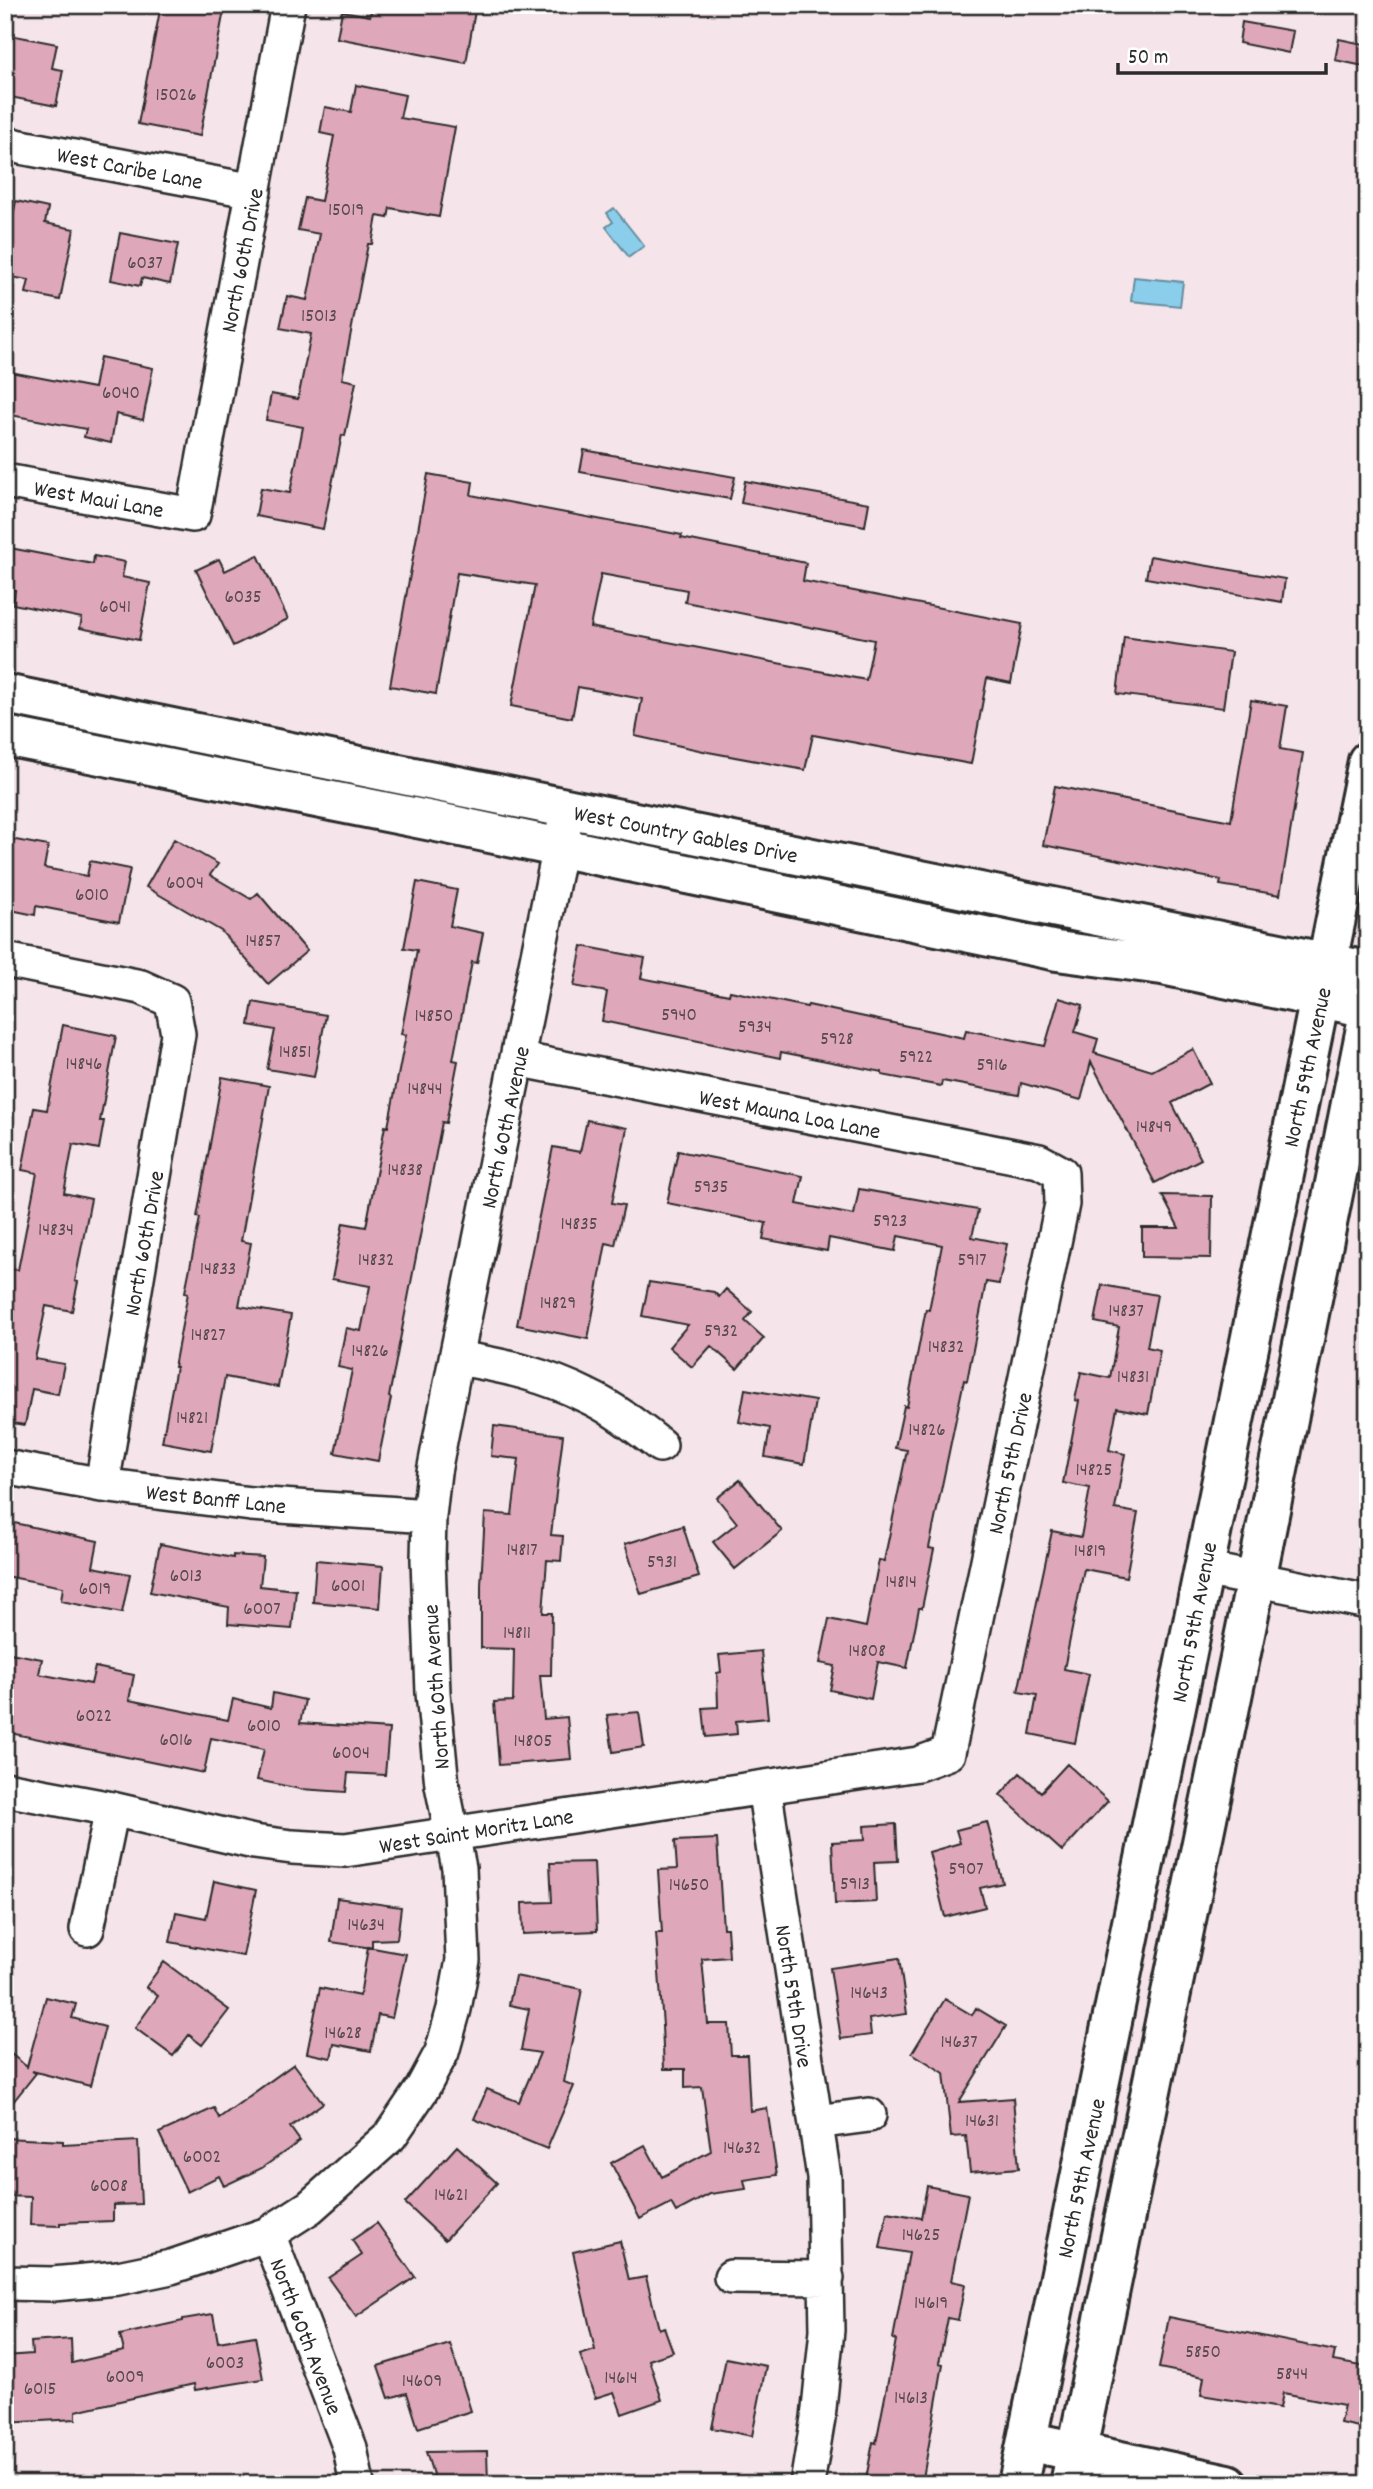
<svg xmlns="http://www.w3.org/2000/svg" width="1373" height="2489" viewBox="0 0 1373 2489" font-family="Dekko,sans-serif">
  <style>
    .water { fill: #8bceec; stroke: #658d9f; stroke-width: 2 }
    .building { fill: #dfa7ba; stroke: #2b2b2b; stroke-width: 2; fill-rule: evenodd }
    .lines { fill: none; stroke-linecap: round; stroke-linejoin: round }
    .minor-casing { stroke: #2b2b2b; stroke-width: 38 }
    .tertiary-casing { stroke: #2b2b2b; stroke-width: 44 }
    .secondary-casing { stroke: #2b2b2b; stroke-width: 44 }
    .minor { stroke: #fff; stroke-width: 33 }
    .tertiary { stroke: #fff; stroke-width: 38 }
    .secondary { stroke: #fff; stroke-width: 38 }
    .labels { text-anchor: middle; stroke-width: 5; stroke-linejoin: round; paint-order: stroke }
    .number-label { font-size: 19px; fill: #584a4f }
    .street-label { font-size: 23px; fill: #2b2b2b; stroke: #fff }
  </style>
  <rect width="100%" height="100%" fill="#f5e5ea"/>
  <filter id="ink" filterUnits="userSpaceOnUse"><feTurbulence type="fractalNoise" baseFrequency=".0143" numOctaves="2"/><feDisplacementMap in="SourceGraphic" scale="14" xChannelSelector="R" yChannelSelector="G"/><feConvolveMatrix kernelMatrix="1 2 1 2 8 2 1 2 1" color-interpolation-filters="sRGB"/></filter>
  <g filter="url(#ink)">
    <path class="water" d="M 614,208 L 644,246 L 629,257 L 606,227 L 613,222 L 607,213 Z
      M 1134,277 L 1183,282 L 1180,306 L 1131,301 Z"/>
    <path class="building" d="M 161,5 L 225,5 L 200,136 L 138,124 Z
      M 372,5 L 476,5 L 466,63 L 337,38 L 342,11 L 370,16 Z
      M 1242,22 L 1293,31 L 1289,53 L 1239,43 Z
      M 5,34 L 57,44 L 52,68 L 63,70 L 56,106 L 5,96 Z
      M 1339,39 L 1368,45 L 1368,67 L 1335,60 Z
      M 356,85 L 405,95 L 400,118 L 455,127 L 439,217 L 390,208 L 388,218 L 377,216 L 372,244 L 368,244 L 342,379 L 356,382 L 345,436 L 342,435 L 323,529 L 256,516 L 261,488 L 290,493 L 303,427 L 266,420 L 271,394 L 298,399 L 311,334 L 280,328 L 287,296 L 307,300 L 320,234 L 298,230 L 305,198 L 321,201 L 334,136 L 320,133 L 325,107 L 351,112 Z
      M 16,201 L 48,208 L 45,223 L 74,229 L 60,300 L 26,293 L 29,280 L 5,276 L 5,255 Z
      M 120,233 L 178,244 L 170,284 L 142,278 L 140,286 L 111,280 Z
      M 100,357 L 153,368 L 143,420 L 116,414 L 111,443 L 84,437 L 86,429 L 5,414 L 5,371 L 94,388 Z
      M 584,450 L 735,477 L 730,499 L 580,472 Z
      M 428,474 L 473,482 L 471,495 L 682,535 L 681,538 L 806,563 L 803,581 L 1022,624 L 1011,683 L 987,678 L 971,764 L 813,735 L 805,770 L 708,752 L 635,736 L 642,699 L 578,687 L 572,718 L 511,706 L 535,585 L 457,573 L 436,694 L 390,686 ZM 601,574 L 687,590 L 685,602 L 874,640 L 866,680 L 590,627 Z
      M 745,481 L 869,503 L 865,526 L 741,503 Z
      M 5,547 L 93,564 L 94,556 L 125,562 L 122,577 L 150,583 L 139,640 L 80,628 L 82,618 L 13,604 L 15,590 L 5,588 Z
      M 258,555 L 288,619 L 233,646 L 196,570 L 219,559 L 225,571 Z
      M 1150,556 L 1285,579 L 1282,602 L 1146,578 Z
      M 1124,637 L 1231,652 L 1223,708 L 1117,694 Z
      M 1251,700 L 1287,706 L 1280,749 L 1303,753 L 1280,895 L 1220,885 L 1221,880 L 1043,845 L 1055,786 L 1231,821 Z
      M 5,838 L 48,846 L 44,868 L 87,876 L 90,861 L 130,869 L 119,922 L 36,906 L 35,915 L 6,909 L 12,880 L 5,879 Z
      M 174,839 L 218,864 L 210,875 L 251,899 L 258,893 L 307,951 L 268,984 L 221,931 L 146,887 Z
      M 417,882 L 457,890 L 450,926 L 483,933 L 477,963 L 472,962 L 453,1060 L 458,1061 L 446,1123 L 442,1122 L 389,1397 L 391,1398 L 378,1461 L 335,1453 L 352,1370 L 338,1367 L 346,1328 L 361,1331 L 370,1286 L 332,1279 L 343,1223 L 366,1227 L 385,1126 L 388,1127 L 406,1035 L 401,1034 L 417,950 L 404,948 Z
      M 582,946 L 645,958 L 641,978 L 729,995 L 730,991 L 807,1007 L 808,1005 L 964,1038 L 966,1030 L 1045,1046 L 1059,998 L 1083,1005 L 1075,1032 L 1098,1039 L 1094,1053 L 1152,1071 L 1193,1049 L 1210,1083 L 1172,1103 L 1201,1159 L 1155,1183 L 1091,1062 L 1081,1100 L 1021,1083 L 1019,1095 L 942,1081 L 941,1086 L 882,1075 L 882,1072 L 781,1052 L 780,1058 L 602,1021 L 607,992 L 574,986 Z
      M 253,1002 L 326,1015 L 314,1077 L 267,1069 L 275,1030 L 249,1025 Z
      M 63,1025 L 116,1036 L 100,1121 L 104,1121 L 99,1149 L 73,1144 L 64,1193 L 91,1199 L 75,1281 L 78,1282 L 72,1311 L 46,1306 L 35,1359 L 64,1364 L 58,1394 L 32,1389 L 25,1425 L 5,1422 L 5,1297 L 11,1269 L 18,1270 L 37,1173 L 22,1170 L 34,1108 L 47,1110 Z
      M 222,1077 L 269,1086 L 241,1241 L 251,1243 L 239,1306 L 291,1315 L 278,1387 L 225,1377 L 211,1451 L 162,1442 L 176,1367 L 174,1367 L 188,1293 L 185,1292 L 200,1218 L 197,1217 Z
      M 587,1120 L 627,1128 L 612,1203 L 624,1205 L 615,1245 L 606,1243 L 588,1339 L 517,1325 L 553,1147 L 580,1152 Z
      M 678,1151 L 803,1176 L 797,1204 L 854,1215 L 859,1189 L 978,1210 L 972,1237 L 1007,1244 L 999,1284 L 986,1282 L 967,1381 L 964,1380 L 929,1548 L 934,1549 L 922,1608 L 919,1608 L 907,1668 L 878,1662 L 871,1699 L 830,1690 L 835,1666 L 820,1663 L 829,1619 L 866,1627 L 879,1560 L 884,1561 L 907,1450 L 895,1448 L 904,1406 L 907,1407 L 926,1309 L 929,1310 L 942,1245 L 898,1236 L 895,1251 L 829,1238 L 827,1251 L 763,1239 L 766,1223 L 667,1203 Z
      M 1162,1195 L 1212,1196 L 1211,1258 L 1142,1257 L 1142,1228 L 1179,1228 Z
      M 649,1282 L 714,1292 L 719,1297 L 726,1289 L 752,1312 L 745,1321 L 764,1338 L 737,1369 L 711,1346 L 692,1367 L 669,1347 L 688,1325 L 642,1316 Z
      M 1102,1285 L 1157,1295 L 1147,1347 L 1160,1350 L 1148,1414 L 1117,1408 L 1109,1450 L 1125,1454 L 1115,1509 L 1138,1513 L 1126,1577 L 1084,1569 L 1064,1669 L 1089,1674 L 1075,1743 L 1030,1734 L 1037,1695 L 1018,1692 L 1052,1531 L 1081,1537 L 1090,1488 L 1063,1483 L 1079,1401 L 1075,1400 L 1081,1372 L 1110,1378 L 1119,1327 L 1095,1322 Z
      M 745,1389 L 815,1401 L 804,1464 L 765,1457 L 770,1428 L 739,1422 Z
      M 494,1426 L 563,1435 L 551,1535 L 563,1536 L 561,1561 L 547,1560 L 543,1613 L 552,1613 L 551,1675 L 540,1675 L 544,1719 L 567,1717 L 571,1759 L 499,1765 L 494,1702 L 513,1701 L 514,1649 L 481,1648 L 481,1585 L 485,1513 L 512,1515 L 519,1459 L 491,1456 Z
      M 740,1480 L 782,1531 L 735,1569 L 713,1542 L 737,1523 L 717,1498 Z
      M 5,1521 L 98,1541 L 93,1567 L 130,1574 L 122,1613 L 61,1601 L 63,1587 L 5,1576 Z
      M 683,1526 L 699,1577 L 641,1594 L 625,1544 Z
      M 160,1544 L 233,1558 L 233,1555 L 263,1557 L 260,1586 L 296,1590 L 292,1629 L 228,1624 L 229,1607 L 150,1592 Z
      M 316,1560 L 383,1566 L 380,1608 L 313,1602 Z
      M 761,1651 L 768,1718 L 736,1721 L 737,1734 L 706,1737 L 703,1708 L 718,1707 L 717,1673 L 721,1672 L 719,1655 Z
      M 5,1652 L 42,1659 L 39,1674 L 91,1684 L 95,1667 L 134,1675 L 129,1700 L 228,1720 L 233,1699 L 271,1708 L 273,1693 L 305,1700 L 300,1723 L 389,1729 L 385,1775 L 348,1773 L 346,1792 L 300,1789 L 257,1780 L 264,1749 L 211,1738 L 204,1773 L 5,1732 Z
      M 639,1712 L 644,1747 L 613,1752 L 607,1715 Z
      M 1067,1764 L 1108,1801 L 1062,1851 L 1000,1795 L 1020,1773 L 1041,1792 Z
      M 987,1822 L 1003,1883 L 980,1888 L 985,1907 L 945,1917 L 929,1852 L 960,1843 L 956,1830 Z
      M 896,1824 L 898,1861 L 874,1862 L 876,1902 L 835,1904 L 832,1842 L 865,1840 L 864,1826 Z
      M 717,1839 L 723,1928 L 727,1928 L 729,1957 L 702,1959 L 708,2024 L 729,2024 L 731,2055 L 747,2055 L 750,2111 L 767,2108 L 777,2175 L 744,2180 L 746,2189 L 710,2194 L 676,2212 L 671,2203 L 640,2219 L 611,2163 L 645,2145 L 662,2177 L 711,2151 L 702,2087 L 685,2088 L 685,2069 L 664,2069 L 662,2026 L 663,2026 L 656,1933 L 662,1933 L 658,1870 L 677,1869 L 675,1841 Z
      M 594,1862 L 597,1931 L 523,1934 L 522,1903 L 552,1902 L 550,1863 Z
      M 214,1881 L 256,1890 L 243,1956 L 170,1942 L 176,1912 L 206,1918 Z
      M 337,1898 L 401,1907 L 397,1939 L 372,1940 L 372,1948 L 331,1942 Z
      M 368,1947 L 406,1954 L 392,2018 L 378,2015 L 371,2051 L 334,2044 L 331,2058 L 307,2053 L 320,1988 L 360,1996 Z
      M 899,1958 L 907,2014 L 869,2019 L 871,2035 L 841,2039 L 830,1968 Z
      M 164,1962 L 229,2010 L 202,2045 L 189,2035 L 173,2056 L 135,2028 L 158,1996 L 146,1987 Z
      M 515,1976 L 582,1989 L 564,2082 L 574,2086 L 547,2149 L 474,2119 L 487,2089 L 519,2102 L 540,2053 L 521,2050 L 529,2009 L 509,2005 Z
      M 46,1997 L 76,2004 L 72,2018 L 105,2027 L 90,2086 L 32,2071 L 36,2073 L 5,2112 L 5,2049 L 27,2067 Z
      M 945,1999 L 972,2015 L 976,2008 L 1006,2026 L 959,2102 L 1013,2098 L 1019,2168 L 970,2172 L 966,2136 L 951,2137 L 944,2073 L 912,2053 Z
      M 294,2064 L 323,2103 L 290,2127 L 300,2141 L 262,2168 L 224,2186 L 219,2176 L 187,2192 L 159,2133 L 214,2108 L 219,2118 Z
      M 5,2138 L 63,2141 L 63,2145 L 138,2141 L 141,2204 L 113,2205 L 113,2221 L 60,2223 L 60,2226 L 30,2225 L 31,2197 L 5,2196 Z
      M 457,2146 L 497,2183 L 445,2240 L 405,2203 Z
      M 927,2186 L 968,2194 L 951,2281 L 965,2284 L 958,2320 L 948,2318 L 939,2363 L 943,2364 L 922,2484 L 865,2484 L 873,2442 L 876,2443 L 896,2340 L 893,2339 L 909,2253 L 880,2248 L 887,2212 L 921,2218 Z
      M 377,2223 L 415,2277 L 356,2317 L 328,2278 L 362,2255 L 352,2240 Z
      M 620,2241 L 629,2280 L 646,2277 L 659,2329 L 664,2327 L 673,2352 L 649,2360 L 662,2400 L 622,2414 L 614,2392 L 595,2398 L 580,2355 L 595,2350 L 573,2252 Z
      M 213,2314 L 218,2342 L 255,2336 L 263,2379 L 195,2390 L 194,2384 L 76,2411 L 76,2419 L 5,2423 L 5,2356 L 32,2354 L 31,2342 L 71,2339 L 72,2363 L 124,2351 L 120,2335 L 183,2321 L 183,2319 Z
      M 1169,2317 L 1335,2351 L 1333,2361 L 1368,2367 L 1368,2429 L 1340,2423 L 1344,2405 L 1283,2393 L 1280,2408 L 1201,2395 L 1204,2377 L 1159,2368 Z
      M 450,2344 L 471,2411 L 418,2428 L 407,2393 L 389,2398 L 378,2366 Z
      M 726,2358 L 766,2366 L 752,2436 L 712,2428 Z
      M 487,2451 L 488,2484 L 436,2484 L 426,2452 Z"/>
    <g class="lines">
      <defs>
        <path id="minor" d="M 5,144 L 254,191
          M 5,481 L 193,515 L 288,5
          M 5,960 L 141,987 L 172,1001 L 178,1034 L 102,1485
          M 456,1358 C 502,1365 546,1375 587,1396 C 613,1408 637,1427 660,1445
          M 5,1467 L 102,1485 L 251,1504 L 429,1516
          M 1204,1569 L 1368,1602
          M 764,1787 L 824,2177 L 827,2330 L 818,2418 L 807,2484
          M 5,1789 L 112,1809 L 254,1842 L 292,1847 L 345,1850 L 918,1764 L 948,1753 L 1062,1204 L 1061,1173 L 1039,1161 L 517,1059
          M 87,1929 L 112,1809
          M 816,2122 L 869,2115
          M 268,2234 L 350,2448 L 357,2484
          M 731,2277 L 827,2278
          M 5,2283 L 53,2284 L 118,2278 L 171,2267 L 268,2234 L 310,2207 L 390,2136 L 422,2089 L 442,2052 L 454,2009 L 463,1960 L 459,1868 L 442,1785 L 433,1693 L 428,1560 L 429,1516 L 434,1472 L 456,1358 L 565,822"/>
        <path id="tertiary" d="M 5,694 L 1368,971
          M 5,736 L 442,823 L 1057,951 L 1162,965 L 1368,1008
          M 1027,2441 L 1228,2484"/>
        <path id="secondary" d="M 1018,2484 L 1368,761
          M 1070,2484 L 1256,1580 L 1368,1018"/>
      </defs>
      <use href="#minor" class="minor-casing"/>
      <use href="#tertiary" class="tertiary-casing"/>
      <use href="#secondary" class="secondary-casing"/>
      <use href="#minor" class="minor"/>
      <use href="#tertiary" class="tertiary"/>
      <use href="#secondary" class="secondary"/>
    </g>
  </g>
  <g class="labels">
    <g class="number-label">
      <text x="176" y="100">15026</text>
      <text x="346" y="215">15019</text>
      <text x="145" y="268">6037</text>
      <text x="319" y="321">15013</text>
      <text x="121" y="398">6040</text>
      <text x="243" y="602">6035</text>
      <text x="115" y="612">6041</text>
      <text x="185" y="888">6004</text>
      <text x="92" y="900">6010</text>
      <text x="263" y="946">14857</text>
      <text x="679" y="1020">5940</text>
      <text x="434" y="1021">14850</text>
      <text x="755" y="1032">5934</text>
      <text x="837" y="1044">5928</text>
      <text x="295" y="1057">14851</text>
      <text x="916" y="1062">5922</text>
      <text x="84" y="1069">14846</text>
      <text x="992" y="1070">5916</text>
      <text x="425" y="1094">14844</text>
      <text x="1154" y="1132">14849</text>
      <text x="405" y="1175">14838</text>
      <text x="711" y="1192">5935</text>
      <text x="890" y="1226">5923</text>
      <text x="579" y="1229">14835</text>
      <text x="56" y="1235">14834</text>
      <text x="376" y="1265">14832</text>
      <text x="972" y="1265">5917</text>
      <text x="218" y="1274">14833</text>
      <text x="558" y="1308">14829</text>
      <text x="1126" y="1316">14837</text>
      <text x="721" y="1336">5932</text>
      <text x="208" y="1340">14827</text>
      <text x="946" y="1352">14832</text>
      <text x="370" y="1356">14826</text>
      <text x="1133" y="1382">14831</text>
      <text x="192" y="1423">14821</text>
      <text x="927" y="1435">14826</text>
      <text x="1094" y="1475">14825</text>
      <text x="522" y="1555">14817</text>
      <text x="1090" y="1556">14819</text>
      <text x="662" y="1567">5931</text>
      <text x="186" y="1581">6013</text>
      <text x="901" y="1587">14814</text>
      <text x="348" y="1591">6001</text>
      <text x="95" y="1594">6019</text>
      <text x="262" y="1614">6007</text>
      <text x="517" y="1638">14811</text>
      <text x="867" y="1656">14808</text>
      <text x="94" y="1721">6022</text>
      <text x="264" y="1731">6010</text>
      <text x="176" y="1745">6016</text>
      <text x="533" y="1746">14805</text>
      <text x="351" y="1758">6004</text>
      <text x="966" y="1874">5907</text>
      <text x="855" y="1889">5913</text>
      <text x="689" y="1890">14650</text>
      <text x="366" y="1930">14634</text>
      <text x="869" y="1998">14643</text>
      <text x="343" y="2038">14628</text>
      <text x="959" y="2047">14637</text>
      <text x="982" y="2126">14631</text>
      <text x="742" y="2153">14632</text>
      <text x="202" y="2162">6002</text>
      <text x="109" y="2191">6008</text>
      <text x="451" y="2200">14621</text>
      <text x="921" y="2240">14625</text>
      <text x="931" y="2308">14619</text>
      <text x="1203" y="2357">5850</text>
      <text x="225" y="2368">6003</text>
      <text x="1292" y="2379">5844</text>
      <text x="125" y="2382">6009</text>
      <text x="621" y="2383">14614</text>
      <text x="422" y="2386">14609</text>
      <text x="40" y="2394">6015</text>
      <text x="911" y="2403">14613</text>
    </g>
    <g class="street-label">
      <text transform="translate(130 167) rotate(11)" y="8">West Caribe Lane</text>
      <text transform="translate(241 260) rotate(-79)" y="8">North 60th Drive</text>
      <text transform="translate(99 498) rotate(10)" y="8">West Maui Lane</text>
      <text transform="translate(686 833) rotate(11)" y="8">West Country Gables Drive</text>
      <text transform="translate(1306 1067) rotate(-78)" y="8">North 59th Avenue</text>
      <text transform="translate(790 1113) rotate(11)" y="8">West Mauna Loa Lane</text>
      <text transform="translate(504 1127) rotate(-78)" y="8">North 60th Avenue</text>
      <text transform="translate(143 1243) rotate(-80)" y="8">North 60th Drive</text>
      <text transform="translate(1009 1463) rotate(-78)" y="8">North 59th Drive</text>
      <text transform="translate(216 1498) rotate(6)" y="8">West Banff Lane</text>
      <text transform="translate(1193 1622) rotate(-79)" y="8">North 59th Avenue</text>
      <text transform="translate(435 1687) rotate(-94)" y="8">North 60th Avenue</text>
      <text transform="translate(476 1830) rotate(-9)" y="8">West Saint Moritz Lane</text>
      <text transform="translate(795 1996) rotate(81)" y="8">North 59th Drive</text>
      <text transform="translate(1080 2178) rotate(-78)" y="8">North 59th Avenue</text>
      <text transform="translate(307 2336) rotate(69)" y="8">North 60th Avenue</text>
    </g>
  </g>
  <rect width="1373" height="2489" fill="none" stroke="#fff" stroke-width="28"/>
  <rect x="14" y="14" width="1345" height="2461" fill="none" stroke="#2b2b2b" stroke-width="2.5" filter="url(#ink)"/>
  <path d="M1118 63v10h208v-10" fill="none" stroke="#2b2b2b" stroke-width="3.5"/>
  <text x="1128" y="63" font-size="21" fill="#2b2b2b" stroke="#ffffff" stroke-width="5" paint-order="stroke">50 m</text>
</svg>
